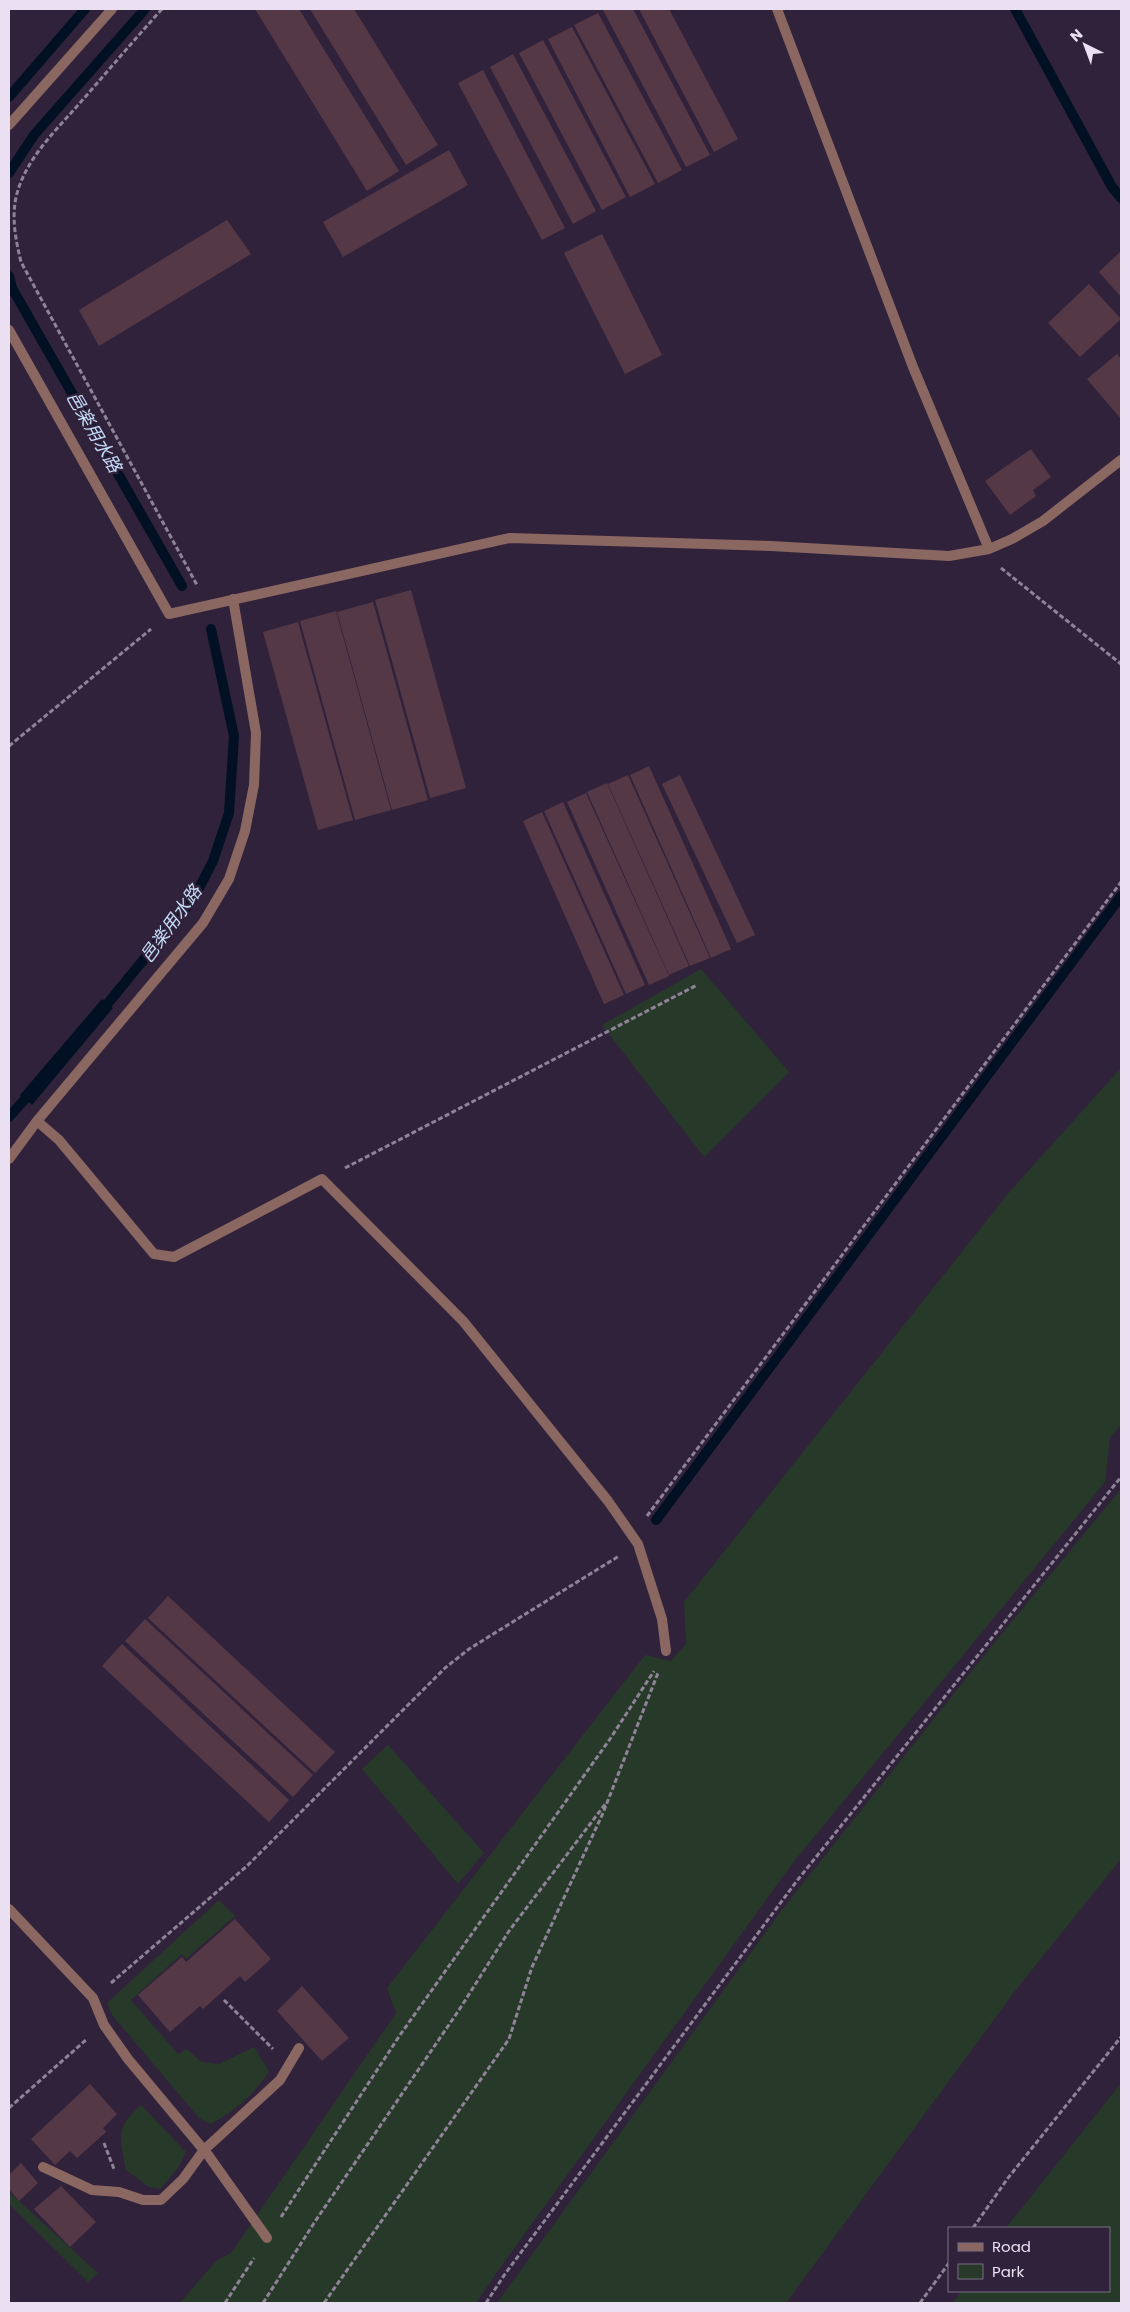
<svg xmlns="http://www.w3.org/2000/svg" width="1130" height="2312" viewBox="0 0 1130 2312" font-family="Poppins,'Noto Sans JP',sans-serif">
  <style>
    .green { fill: #273928 }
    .water { fill: #011023 }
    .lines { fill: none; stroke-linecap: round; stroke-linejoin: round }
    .stream { stroke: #011023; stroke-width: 10 }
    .building { fill: #553846 }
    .path { stroke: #8f8398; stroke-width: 3; stroke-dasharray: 5 2.5; stroke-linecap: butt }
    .lane { stroke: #8b6761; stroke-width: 10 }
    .street { stroke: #8b6761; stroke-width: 10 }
    .labels { text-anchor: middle; stroke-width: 4.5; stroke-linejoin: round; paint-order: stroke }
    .water-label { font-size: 18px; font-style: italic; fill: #c5ddf9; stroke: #31223b }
  </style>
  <rect width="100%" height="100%" fill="#31223b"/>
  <path class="green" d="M 701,969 L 789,1072 L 704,1157 L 602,1025 Z
    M 1121,1068 L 1121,1425 L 1110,1438 L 1105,1482 L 792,1864 L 502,2265 L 476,2303 L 180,2303 L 216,2261 L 231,2253 L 396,2013 L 387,1988 L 645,1655 L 671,1661 L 686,1644 L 684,1602 L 1011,1190 Z
    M 1121,1489 L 1121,1859 L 1015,1991 L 786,2303 L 497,2303 L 784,1907 L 995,1642 Z
    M 388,1745 L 484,1853 L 458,1884 L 362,1769 Z
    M 219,1900 L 235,1916 L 186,1959 L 182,1954 L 131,2000 L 178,2054 L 186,2049 L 202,2062 L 219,2064 L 254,2047 L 269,2071 C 254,2095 235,2111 211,2124 L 199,2118 L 112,2015 L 107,2003 Z
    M 1121,2083 L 1121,2303 L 953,2303 L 962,2291 L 1109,2291 L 1109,2228 L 1006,2228 Z
    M 141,2105 L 186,2152 L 178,2168 L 160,2189 L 149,2187 L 126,2170 C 120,2137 114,2129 141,2105 Z
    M 9,2192 L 98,2273 L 88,2282 L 9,2204 Z"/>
  <path class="water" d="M 102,999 L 113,1008 L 32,1105 L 20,1095 Z"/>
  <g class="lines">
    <path class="stream" d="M 1015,9 L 1112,187 L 1121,198
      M 9,97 L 85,9
      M 9,173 L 34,135 L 145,9
      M 9,276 L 12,288 L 182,586
      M 100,1013 L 194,898 L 213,861 L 229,813 L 234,736 L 211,629
      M 9,1117 L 33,1090
      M 656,1520 L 1121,896"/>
  </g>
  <path class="building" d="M 255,9 L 299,9 L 399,171 L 367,191 Z
    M 310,9 L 354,9 L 438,145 L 406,165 Z
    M 605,9 L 633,9 L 710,155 L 686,167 L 603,10 Z
    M 639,9 L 669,9 L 738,139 L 714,152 Z
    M 598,13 L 682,170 L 658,183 L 574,25 Z
    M 572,27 L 655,184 L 630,197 L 548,39 Z
    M 543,40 L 626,197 L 602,210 L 519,53 Z
    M 513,54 L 596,211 L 573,224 L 490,67 Z
    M 483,70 L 565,228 L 542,240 L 458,83 Z
    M 449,150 L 468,185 L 343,257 L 323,222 Z
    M 227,220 L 251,254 L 99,346 L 79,310 Z
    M 602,234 L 662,355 L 625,374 L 564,253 Z
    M 1121,251 L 1121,297 L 1099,272 Z
    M 1089,284 L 1121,319 L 1080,357 L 1048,323 Z
    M 1117,354 L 1121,359 L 1121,419 L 1087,379 Z
    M 1031,449 L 1051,477 L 1033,490 L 1036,496 L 1010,515 L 985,481 Z
    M 411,590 L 466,788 L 430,798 L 375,600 Z
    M 373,602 L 428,800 L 392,810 L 337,612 Z
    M 336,611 L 391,810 L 355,820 L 300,621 Z
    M 298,622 L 353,820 L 318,830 L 263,632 Z
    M 649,766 L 731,949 L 711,958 L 630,775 Z
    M 628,775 L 710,958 L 690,966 L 608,784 Z
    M 680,775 L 755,935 L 737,943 L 662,784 Z
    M 607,783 L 689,966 L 669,975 L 587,792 Z
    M 586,793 L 669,976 L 649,985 L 567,802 Z
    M 563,802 L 645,985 L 626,994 L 544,811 Z
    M 542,812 L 624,995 L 604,1004 L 523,821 Z
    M 168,1596 L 335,1752 L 315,1773 L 148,1618 Z
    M 145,1619 L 313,1775 L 293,1797 L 125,1641 Z
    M 122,1644 L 289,1800 L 269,1822 L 102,1666 Z
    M 235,1919 L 271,1959 L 245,1982 L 240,1976 L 203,2009 L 200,2006 L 170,2032 L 138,1995 L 182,1957 L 186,1962 Z
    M 302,1986 L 349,2038 L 322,2061 L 277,2011 Z
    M 90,2084 L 117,2114 L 103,2128 L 106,2132 L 77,2158 L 70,2151 L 55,2165 L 31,2139 Z
    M 21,2163 L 38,2183 L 19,2201 L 9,2189 L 9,2175 Z
    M 61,2186 L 96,2222 L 70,2247 L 34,2209 Z"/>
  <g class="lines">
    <path class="path" d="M 162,9 C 134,40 107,72 79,104 C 57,129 30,155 19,187 C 10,212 15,237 21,262 L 197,585
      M 1001,568 L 1121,664
      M 9,746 L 151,629
      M 345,1168 L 697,985
      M 647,1516 L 1121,882
      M 111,1983 L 247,1866 L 445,1668 L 469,1649 L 619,1556
      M 224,2000 L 273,2049
      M 9,2108 L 87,2039
      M 104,2143 L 114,2169
      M 281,2217 L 400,2035 L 610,1739 L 654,1671
      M 973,2228 L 1008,2178 L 1121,2037
      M 225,2303 L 254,2258
      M 263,2303 L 314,2223 L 459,2010 L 509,1931 L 606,1803
      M 324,2303 L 509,2039 L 532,1967 L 603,1813 L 658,1673
      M 486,2303 L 505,2274 L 796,1882 L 1121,1477
      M 920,2303 L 949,2263"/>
    <path class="lane" d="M 43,2167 L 92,2190 L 119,2192 L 143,2200 L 161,2200 L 183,2179 L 204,2150 L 280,2080 L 299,2048"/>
    <path class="street" d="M 777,9 L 913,367 L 989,549
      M 9,125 L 112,9
      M 9,330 L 169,614 L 510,538 L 771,546 L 949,556 L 989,549 L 1012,539 L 1043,521 L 1121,460
      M 37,1121 L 59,1140 L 154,1254 L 174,1257 L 322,1179 L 463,1321 L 608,1501 L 638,1544 L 662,1619 L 666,1651
      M 9,1159 L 37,1121 L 203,923 L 229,879 L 245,831 L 254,785 L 256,733 L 233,599
      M 9,1909 L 93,1998 L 104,2025 L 128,2059 L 208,2155 L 267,2238"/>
  </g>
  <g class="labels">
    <g class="water-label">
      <text transform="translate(94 432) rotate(60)" y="6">邑楽用水路</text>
      <text transform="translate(171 924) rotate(-54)" y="6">邑楽用水路</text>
    </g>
  </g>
  <rect width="1130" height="2312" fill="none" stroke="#eae0f1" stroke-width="20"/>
  <rect x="948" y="2227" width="162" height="65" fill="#31223b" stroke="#7b6e84"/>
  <rect x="958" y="2243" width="25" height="8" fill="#8b6761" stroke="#7b6e84"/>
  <text x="992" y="2252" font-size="15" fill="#eae0f1">Road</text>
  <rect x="958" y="2264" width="25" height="15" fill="#273928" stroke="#7b6e84"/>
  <text x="992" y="2277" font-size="15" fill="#eae0f1">Park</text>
  <g transform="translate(1085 45) rotate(318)" stroke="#31223b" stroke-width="4" paint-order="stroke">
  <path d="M0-4L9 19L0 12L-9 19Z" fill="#eae0f1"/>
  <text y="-8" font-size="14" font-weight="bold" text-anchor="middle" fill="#eae0f1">N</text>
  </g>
</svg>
